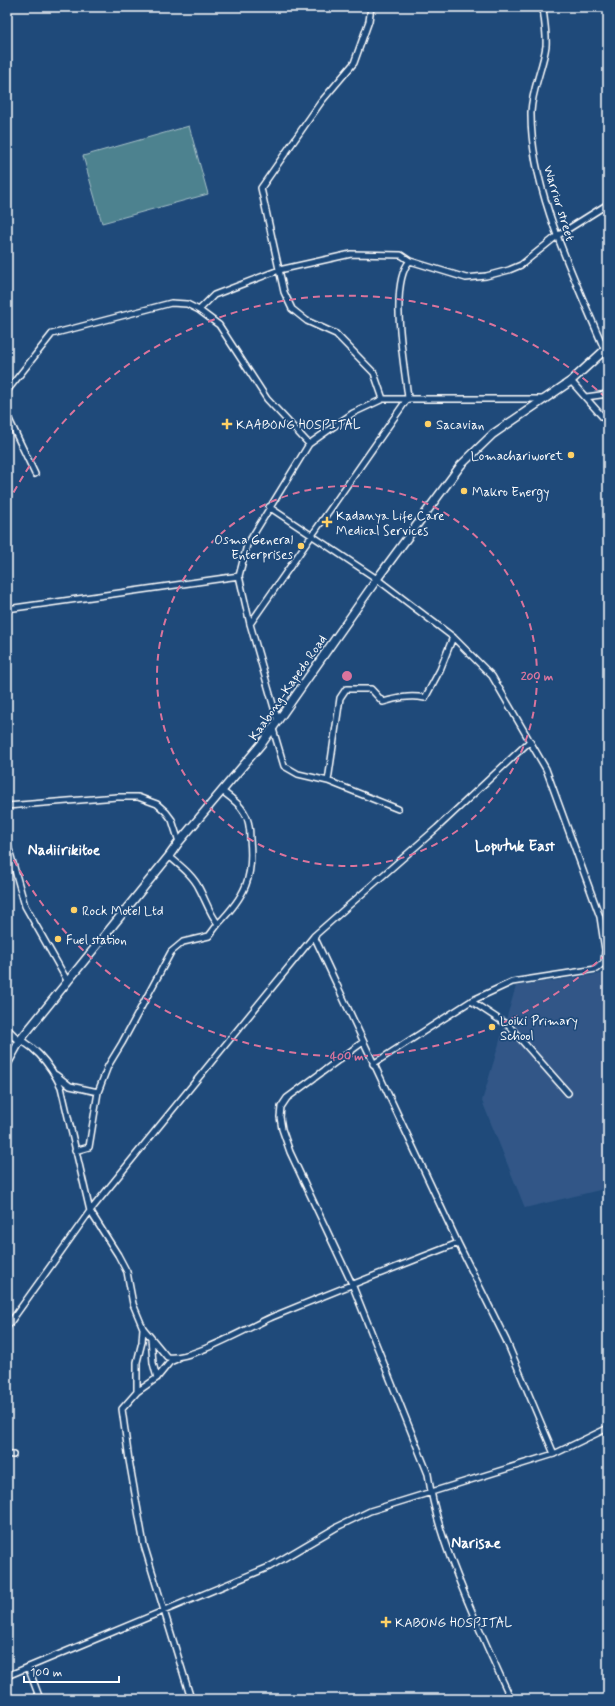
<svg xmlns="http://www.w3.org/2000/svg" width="615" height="1706" viewBox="0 0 615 1706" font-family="Mynerve,sans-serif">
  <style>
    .built { fill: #305787 }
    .green { fill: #4d828f; stroke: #a6c0c7 }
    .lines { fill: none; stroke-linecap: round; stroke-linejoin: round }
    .minor-casing { stroke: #fff; stroke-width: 8 }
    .secondary-casing { stroke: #fff; stroke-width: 10 }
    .minor { stroke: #1f4a7a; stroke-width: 5 }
    .secondary { stroke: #1f4a7a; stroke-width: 7 }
    .ring { fill: none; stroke: #da749d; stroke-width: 2; stroke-dasharray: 7 5 }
    .poi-dot { fill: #ffd166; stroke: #1f4a7a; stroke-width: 1.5 }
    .labels { text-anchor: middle; stroke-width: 3.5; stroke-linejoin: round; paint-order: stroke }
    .street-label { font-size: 13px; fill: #fff; stroke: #1f4a7a }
    .poi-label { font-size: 13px; fill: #fff; stroke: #1f4a7a; text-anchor: start }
    .quarter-label { font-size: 15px; font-weight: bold; fill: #fff; stroke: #1f4a7a }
    .centre { fill: #da749d; stroke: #1f4a7a; stroke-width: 2 }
    .ring-label { font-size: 12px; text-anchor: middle; font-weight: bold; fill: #da749d; stroke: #1f4a7a; stroke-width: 3.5; stroke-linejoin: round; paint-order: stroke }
  </style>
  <rect width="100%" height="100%" fill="#1f4a7a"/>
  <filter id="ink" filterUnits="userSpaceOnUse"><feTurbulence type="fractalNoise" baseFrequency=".025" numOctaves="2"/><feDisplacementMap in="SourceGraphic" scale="8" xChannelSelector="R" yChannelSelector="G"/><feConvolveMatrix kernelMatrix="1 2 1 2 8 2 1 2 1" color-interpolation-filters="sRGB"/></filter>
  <g filter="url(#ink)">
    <path class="built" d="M 608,973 L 608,1188 L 525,1208 L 482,1101 L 516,986 Z"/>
    <path class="green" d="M 189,126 L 208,194 L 102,223 L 83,156 Z"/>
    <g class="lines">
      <defs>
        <path id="minor" d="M 371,7 L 369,21 L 354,63 L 321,102 L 261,188 L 284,292 L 292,309 L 307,321 L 336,334 L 374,373 L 383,399
          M 543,7 C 544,20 547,34 546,46 C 543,68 532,89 531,112 C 530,190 575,279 605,351
          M 199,310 L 214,295 L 279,270 L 351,254 L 401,255 L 410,261
          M 571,381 L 608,423
          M 7,391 L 52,334 L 171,303 L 187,304 L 199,310 L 219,325 L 267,399 L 309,444
          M 586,397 L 608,394
          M 7,415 L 35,474
          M 269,507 L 377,579 L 453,637 L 492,676 L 546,769 L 600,917 L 605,950 L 604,962 L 596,969 L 512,982 L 471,1001 L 373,1064
          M 7,609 L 239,576
          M 250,624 L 408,398 C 405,368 388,283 410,261 L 466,278 L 486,276 L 509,270 L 521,265 L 557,236 L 608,204
          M 278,722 L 250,624 L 239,576 L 247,545 L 309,444 L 353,413 L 383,399 L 543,399
          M 273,729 L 284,766 L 298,774 L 328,781 L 398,809
          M 328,781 L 340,698 L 346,689 L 371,689 L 383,702 C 397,698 409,695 425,698 L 440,670 L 453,637
          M 7,806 L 117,797 L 138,797 L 157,804 L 166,812 L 172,820 L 179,842
          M 7,842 L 25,906 L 68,982
          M 218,924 C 245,896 254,878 250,839 C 250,830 249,819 244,812 C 239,803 230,797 222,791
          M 314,936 L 458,1243 L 506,1340 L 554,1454
          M 471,1001 L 509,1026 L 568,1093
          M 7,1028 L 15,1036
          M 7,1035 C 32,1041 50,1064 61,1087 L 90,1211 L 118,1255 L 127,1272 L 133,1304 L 143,1328 L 142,1342 L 137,1362 L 137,1392 L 122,1409 L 129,1460 L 144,1545 L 191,1699
          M 363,1042 L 287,1098 L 281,1107 L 280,1117 L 282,1129 L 290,1152 L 352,1284 L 428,1474 C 435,1522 452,1564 470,1607 C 483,1638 497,1669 511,1699
          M 56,1075 L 70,1086 L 98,1092
          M 75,1151 L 89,1147 L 98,1092 L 108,1066 L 122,1043 L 171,952 L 183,942 L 209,936 L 218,924 C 209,912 206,901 199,888 C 193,875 179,865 169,856
          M 7,1327 L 90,1211 L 314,936 L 437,828 L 530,741
          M 143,1328 L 167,1357 C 191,1361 247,1328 272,1317 C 333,1292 396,1267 458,1243
          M 151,1338 L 153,1363 L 157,1378
          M 137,1392 L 157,1378 L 170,1362 L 177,1359
          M 7,1454 L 13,1455
          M 28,1667 L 40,1699
          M 7,1676 L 269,1567 L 337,1527 L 370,1511 L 554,1454 L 608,1428"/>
        <path id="secondary" d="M 7,1064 L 21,1039 L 169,856 L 179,842 L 263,742 L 377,579 L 461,465 L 493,434 L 571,381 L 608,347"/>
      </defs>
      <use href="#minor" class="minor-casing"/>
      <use href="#secondary" class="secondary-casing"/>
      <use href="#minor" class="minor"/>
      <use href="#secondary" class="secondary"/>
    </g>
  </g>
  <g class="ring">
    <circle cx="347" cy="676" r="190"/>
    <path d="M606 954A380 380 0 0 1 8 849M8 503A380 380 0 0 1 606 398"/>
  </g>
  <g class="poi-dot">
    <path d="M225 418h4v4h4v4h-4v4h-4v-4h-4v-4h4z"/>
    <circle cx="428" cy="424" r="4"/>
    <circle cx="571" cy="455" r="4"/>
    <circle cx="464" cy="491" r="4"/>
    <path d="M325 516h4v4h4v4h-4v4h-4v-4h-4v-4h4z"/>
    <circle cx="301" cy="546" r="4"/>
    <circle cx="74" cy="910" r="4"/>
    <circle cx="58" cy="939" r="4"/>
    <circle cx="492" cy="1027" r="4"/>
    <path d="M384 1616h4v4h4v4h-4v4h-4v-4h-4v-4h4z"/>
  </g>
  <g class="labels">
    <g class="street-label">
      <text transform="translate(560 203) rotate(73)" y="5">Warrior street</text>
      <text transform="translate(287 687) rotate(-55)" y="5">Kaabong-Kapedo Road</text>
    </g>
    <g class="poi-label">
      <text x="236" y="429">KAABONG HOSPITAL</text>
      <text x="436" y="429">Sacavian</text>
      <text x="563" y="460" text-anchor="end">Lomachariworet</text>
      <text x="472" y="496">Makro Energy</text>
      <text x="336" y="520">Kadanya Life Care<tspan x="336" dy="15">Medical Services</tspan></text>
      <text x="293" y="544" text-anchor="end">Osma General<tspan x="293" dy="15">Enterprises</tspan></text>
      <text x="82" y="915">Rock Motel Ltd</text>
      <text x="66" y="944">Fuel station</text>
      <text x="500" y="1025">Loiki Primary<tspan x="500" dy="15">School</tspan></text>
      <text x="395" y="1627">KABONG HOSPITAL</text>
    </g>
    <g class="quarter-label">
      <text x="515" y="851">Loputuk East</text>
      <text x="64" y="855">Nadiirikitoe</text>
      <text x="476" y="1548">Narisae</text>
    </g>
  </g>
  <circle cx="347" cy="676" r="6" class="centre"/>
  <g class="ring-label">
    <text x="537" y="680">200 m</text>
    <text x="347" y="1060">400 m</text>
  </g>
  <rect width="615" height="1706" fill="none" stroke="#1f4a7a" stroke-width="24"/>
  <rect x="12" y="12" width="591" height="1682" fill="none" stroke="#fff" stroke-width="1.5" filter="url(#ink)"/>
  <path d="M24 1676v6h95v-6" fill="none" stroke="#ffffff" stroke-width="2"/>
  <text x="30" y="1676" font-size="12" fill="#ffffff" stroke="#1f4a7a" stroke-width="3" paint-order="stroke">100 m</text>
</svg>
